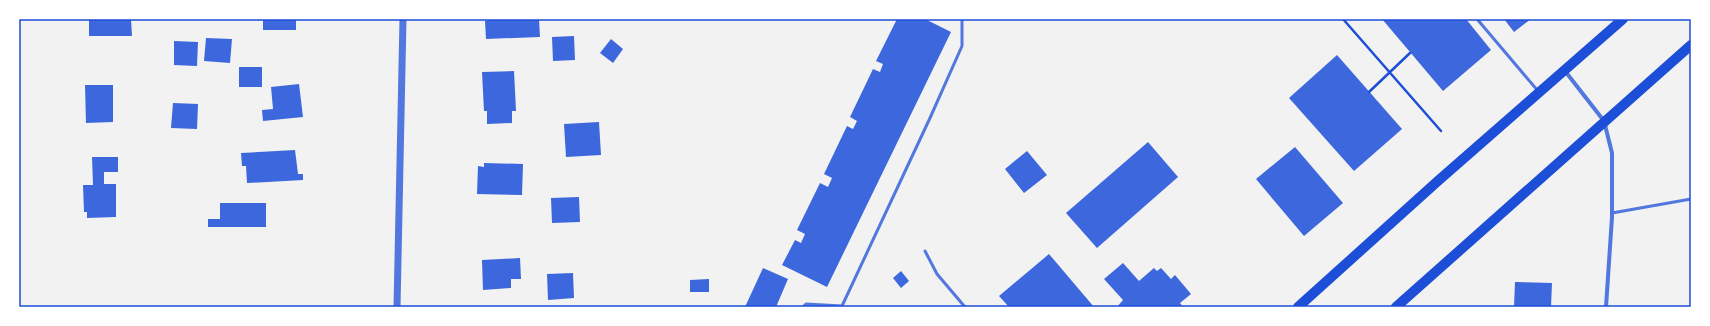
<svg xmlns="http://www.w3.org/2000/svg" width="1710" height="326" viewBox="0 0 1710 326" font-family="Arial,sans-serif">
  <style>
    .building { fill: #3d67dc }
    .lines { fill: none; stroke-linecap: round; stroke-linejoin: round }
    .path { stroke: #1d4ed8; stroke-width: 2.5 }
    .service { stroke: #5277de; stroke-width: 3 }
    .minor { stroke: #5277de; stroke-width: 4 }
    .tertiary { stroke: #5277de; stroke-width: 7 }
    .primary { stroke: #1d4ed8; stroke-width: 10 }
    .neatline { fill: none; stroke: #1d4ed8; stroke-width: 1.5 }
  </style>
  <rect width="100%" height="100%" fill="#f2f2f2"/>
  <path class="building" d="M 89,19 L 131,19 L 132,36 L 89,36 Z
    M 263,19 L 296,19 L 296,30 L 263,30 Z
    M 496,19 L 539,19 L 540,37 L 486,39 L 485,21 Z
    M 897,19 L 925,19 L 951,32 L 827,287 L 782,265 L 795,240 L 801,243 L 805,234 L 797,230 L 820,183 L 828,187 L 832,178 L 824,174 L 847,126 L 853,129 L 857,121 L 850,117 L 873,69 L 880,72 L 883,64 L 876,61 Z
    M 1382,19 L 1466,19 L 1491,50 L 1443,91 Z
    M 1504,19 L 1531,19 L 1514,32 Z
    M 574,36 L 575,60 L 553,61 L 552,37 Z
    M 206,38 L 232,39 L 230,63 L 204,61 Z
    M 611,39 L 623,49 L 613,63 L 600,53 Z
    M 174,41 L 198,42 L 197,66 L 174,65 Z
    M 1337,55 L 1402,129 L 1354,171 L 1289,98 Z
    M 239,67 L 262,67 L 262,87 L 239,87 Z
    M 514,71 L 516,111 L 512,111 L 512,123 L 487,124 L 487,111 L 484,111 L 482,72 Z
    M 299,84 L 303,117 L 263,121 L 262,110 L 273,109 L 271,87 Z
    M 85,85 L 113,85 L 113,122 L 86,123 Z
    M 173,103 L 198,104 L 197,129 L 171,128 Z
    M 599,122 L 601,155 L 566,157 L 564,124 Z
    M 1148,142 L 1178,177 L 1097,248 L 1066,213 Z
    M 1295,147 L 1343,203 L 1304,236 L 1256,179 Z
    M 295,150 L 298,174 L 303,174 L 303,180 L 247,183 L 246,166 L 242,166 L 241,153 Z
    M 1027,151 L 1047,175 L 1024,193 L 1005,169 Z
    M 92,157 L 118,157 L 118,172 L 104,172 L 104,184 L 116,184 L 116,217 L 87,218 L 87,212 L 84,212 L 83,185 L 93,185 Z
    M 484,163 L 523,164 L 522,195 L 477,194 L 478,166 L 484,167 Z
    M 579,197 L 580,222 L 552,223 L 551,198 Z
    M 220,203 L 266,203 L 266,227 L 208,227 L 208,219 L 220,219 Z
    M 1049,254 L 1094,307 L 1009,307 L 999,296 Z
    M 520,258 L 521,279 L 511,279 L 511,288 L 483,290 L 482,260 Z
    M 1123,263 L 1139,281 L 1154,268 L 1157,271 L 1161,268 L 1171,279 L 1175,275 L 1191,294 L 1180,303 L 1183,307 L 1117,307 L 1123,300 L 1104,279 Z
    M 763,268 L 788,279 L 776,307 L 745,307 Z
    M 901,271 L 909,281 L 901,288 L 893,278 Z
    M 573,273 L 574,298 L 548,300 L 547,274 Z
    M 709,279 L 709,292 L 690,292 L 690,280 Z
    M 1515,282 L 1552,283 L 1551,307 L 1514,307 Z"/>
  <g class="lines">
    <path class="path" d="M 1343,19 L 1441,131
      M 1369,92 L 1410,53"/>
    <path class="service" d="M 1477,19 L 1538,91
      M 1612,213 L 1691,199
      M 925,251 L 937,274 L 965,307
      M 803,307 L 806,304 L 842,306 L 930,118 L 962,46 L 962,19"/>
    <path class="minor" d="M 1565,71 L 1604,121 L 1612,153 L 1612,217 L 1606,307"/>
    <path class="tertiary" d="M 397,307 L 403,19"/>
    <path class="primary" d="M 1298,307 L 1439,180 L 1623,19
      M 1396,307 L 1691,45"/>
  </g>
  <rect width="1710" height="326" fill="none" stroke="#ffffff" stroke-width="40"/>
  <rect x="20" y="20" width="1670" height="286" class="neatline"/>
</svg>
